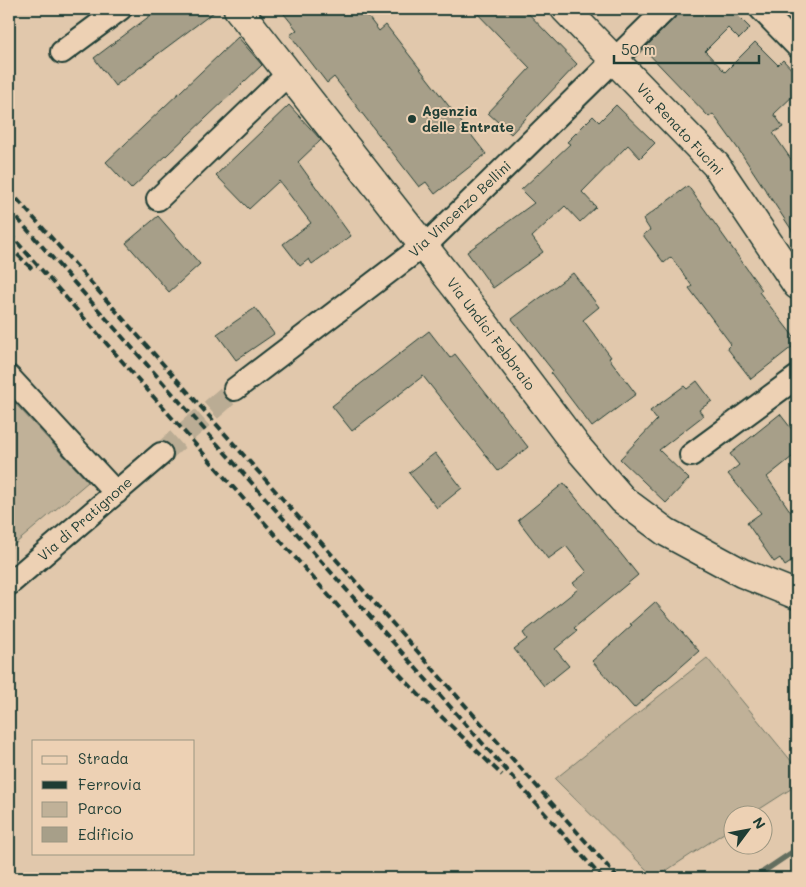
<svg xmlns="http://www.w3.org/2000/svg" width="806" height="887" viewBox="0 0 806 887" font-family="Mali,sans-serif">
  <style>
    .green { fill: #c0b198; stroke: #707766 }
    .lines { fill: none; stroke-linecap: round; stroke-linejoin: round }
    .stream { stroke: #636e5f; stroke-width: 5.5 }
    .building { fill: #a79f89; stroke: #1f3d34 }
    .street-tunnel { stroke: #baac94; stroke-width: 22; stroke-dasharray: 22 11; stroke-linecap: butt }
    .street-casing { stroke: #1f3d34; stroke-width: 26 }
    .secondary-casing { stroke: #1f3d34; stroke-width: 31 }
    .street { stroke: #edd1b4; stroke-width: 22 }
    .secondary { stroke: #edd1b4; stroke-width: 28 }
    .rail { stroke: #1f3d34; stroke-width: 4; stroke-dasharray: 8 4; stroke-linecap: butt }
    .poi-dot { fill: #1f3d34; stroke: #edd1b4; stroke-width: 2 }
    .labels { text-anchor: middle; stroke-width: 4; stroke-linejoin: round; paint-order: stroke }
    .poi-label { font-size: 14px; font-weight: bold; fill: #1f3d34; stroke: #edd1b4; text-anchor: start }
    .street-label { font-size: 14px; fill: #1f3d34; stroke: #edd1b4 }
  </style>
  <rect width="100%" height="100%" fill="#e1c8ac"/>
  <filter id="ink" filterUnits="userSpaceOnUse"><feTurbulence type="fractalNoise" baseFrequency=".02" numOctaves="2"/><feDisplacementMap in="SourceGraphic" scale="10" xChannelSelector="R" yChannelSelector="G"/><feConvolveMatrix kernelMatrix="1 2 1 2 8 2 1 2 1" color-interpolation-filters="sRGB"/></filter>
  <g filter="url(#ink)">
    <path class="green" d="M 9,397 L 88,482 L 9,549 Z
      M 707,658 L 797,768 L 797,785 L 752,814 L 734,814 L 733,827 L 655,878 L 555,779 Z"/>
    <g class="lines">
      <path class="stream" d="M 754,878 L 797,849"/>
    </g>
    <path class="building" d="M 159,9 L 218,9 L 115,86 L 94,58 Z
      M 280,9 L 362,9 L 379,31 L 386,25 L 486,154 L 435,194 L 426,182 L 419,187 L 334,77 L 327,83 L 290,35 L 297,30 Z
      M 473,9 L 524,9 L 577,64 L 511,134 L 488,113 L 530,68 Z
      M 683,9 L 731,9 L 750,28 L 739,39 L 728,28 L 705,51 L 725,72 L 755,42 L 778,65 L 783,60 L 797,75 L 797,92 L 774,114 L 783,127 L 773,133 L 797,168 L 797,238 L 741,153 L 713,114 L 709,117 L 644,49 Z
      M 238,37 L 262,65 L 131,189 L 106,162 Z
      M 289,105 L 321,140 L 298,162 L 351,236 L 312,264 L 309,259 L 300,266 L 283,244 L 311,223 L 279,181 L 249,209 L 216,175 Z
      M 616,105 L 655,143 L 640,158 L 628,145 L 582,192 L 596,207 L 580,222 L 565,206 L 532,237 L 543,252 L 493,288 L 467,252 L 534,203 L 521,190 L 570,144 L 567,142 L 593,116 L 599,122 Z
      M 688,186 L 762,290 L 759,292 L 797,341 L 797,343 L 751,379 L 727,348 L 731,344 L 689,288 L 692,286 L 671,257 L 664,263 L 643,235 L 650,230 L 643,219 Z
      M 158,216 L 200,264 L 169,292 L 126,243 Z
      M 573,273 L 599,307 L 583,320 L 611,357 L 609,358 L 636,394 L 592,427 L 551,373 L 553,371 L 512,319 Z
      M 255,308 L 274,334 L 236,360 L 217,334 Z
      M 429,331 L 450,358 L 455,354 L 528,447 L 498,471 L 423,376 L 352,431 L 332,406 Z
      M 697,381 L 712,401 L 699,410 L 703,416 L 659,450 L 689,479 L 666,503 L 620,459 L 657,420 L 650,411 L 684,386 L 687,389 Z
      M 780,414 L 797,436 L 797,453 L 767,477 L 797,521 L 797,558 L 785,566 L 780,558 L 774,562 L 747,523 L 761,513 L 728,474 L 739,465 L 730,454 Z
      M 435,453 L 462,488 L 437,508 L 409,473 Z
      M 564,483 L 638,575 L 574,628 L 577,631 L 555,649 L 569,666 L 544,686 L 514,649 L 527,639 L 523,633 L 578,589 L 573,583 L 587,572 L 566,546 L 548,559 L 518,520 Z
      M 655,602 L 699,651 L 634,708 L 592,661 L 632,625 L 630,624 Z"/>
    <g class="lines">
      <path class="street-tunnel" d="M 161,454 L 235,389"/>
      <defs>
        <path id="street" d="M 761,9 L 797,46
          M 62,52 L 120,9
          M 158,199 L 288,74
          M 9,377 L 116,493
          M 235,389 L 433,238 L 666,9
          M 691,455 L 797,377
          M 9,584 L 161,454"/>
        <path id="secondary" d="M 238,9 L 480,318 L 578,448 L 623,500 L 666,532 L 742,573 L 797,595
          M 565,9 L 716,165 L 797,285"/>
      </defs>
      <use href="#street" class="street-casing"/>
      <use href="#secondary" class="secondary-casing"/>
      <use href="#street" class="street"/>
      <use href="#secondary" class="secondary"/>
      <path class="rail" d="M 9,190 L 618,878
        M 9,209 L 602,878
        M 9,233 L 375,648 L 419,695 L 502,775
        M 9,246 L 32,269"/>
    </g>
  </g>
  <circle class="poi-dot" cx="412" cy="119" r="5"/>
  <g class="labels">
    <g class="poi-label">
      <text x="422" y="116">Agenzia<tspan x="422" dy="16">delle Entrate</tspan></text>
    </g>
    <g class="street-label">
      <text transform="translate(680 129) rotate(47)" y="5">Via Renato Fucini</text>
      <text transform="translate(460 209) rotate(-43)" y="5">Via Vincenzo Bellini</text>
      <text transform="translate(491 334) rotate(53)" y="5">Via Undici Febbraio</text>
      <text transform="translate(85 519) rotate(-41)" y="5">Via di Pratignone</text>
    </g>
  </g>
  <rect width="806" height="887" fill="none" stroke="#edd1b4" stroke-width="30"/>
  <rect x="15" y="15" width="776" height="857" fill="none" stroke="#1f3d34" stroke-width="2" filter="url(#ink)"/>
  <rect x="32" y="740" width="162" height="115" fill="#edd1b4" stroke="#9b9681"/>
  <rect x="42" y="756" width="25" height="8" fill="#edd1b4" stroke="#9b9681"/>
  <text x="78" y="764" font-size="15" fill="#1f3d34">Strada</text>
  <rect x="42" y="781" width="25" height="8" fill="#1f3d34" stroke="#9b9681"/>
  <text x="78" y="790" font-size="15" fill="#1f3d34">Ferrovia</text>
  <rect x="42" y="802" width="25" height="15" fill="#c0b198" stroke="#9b9681"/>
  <text x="78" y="814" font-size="15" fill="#1f3d34">Parco</text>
  <rect x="42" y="827" width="25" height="15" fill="#a79f89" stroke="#9b9681"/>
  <text x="78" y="840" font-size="15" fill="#1f3d34">Edificio</text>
  <g transform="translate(748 830) rotate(58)"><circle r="24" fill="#edd1b4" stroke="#9b9681"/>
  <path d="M0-4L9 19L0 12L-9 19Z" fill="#1f3d34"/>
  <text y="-8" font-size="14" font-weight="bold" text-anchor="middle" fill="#1f3d34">N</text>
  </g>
  <path d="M614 55v8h145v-8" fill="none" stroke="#1f3d34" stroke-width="2.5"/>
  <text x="621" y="55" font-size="15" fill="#1f3d34" stroke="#edd1b4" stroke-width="4" paint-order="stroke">50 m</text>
</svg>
